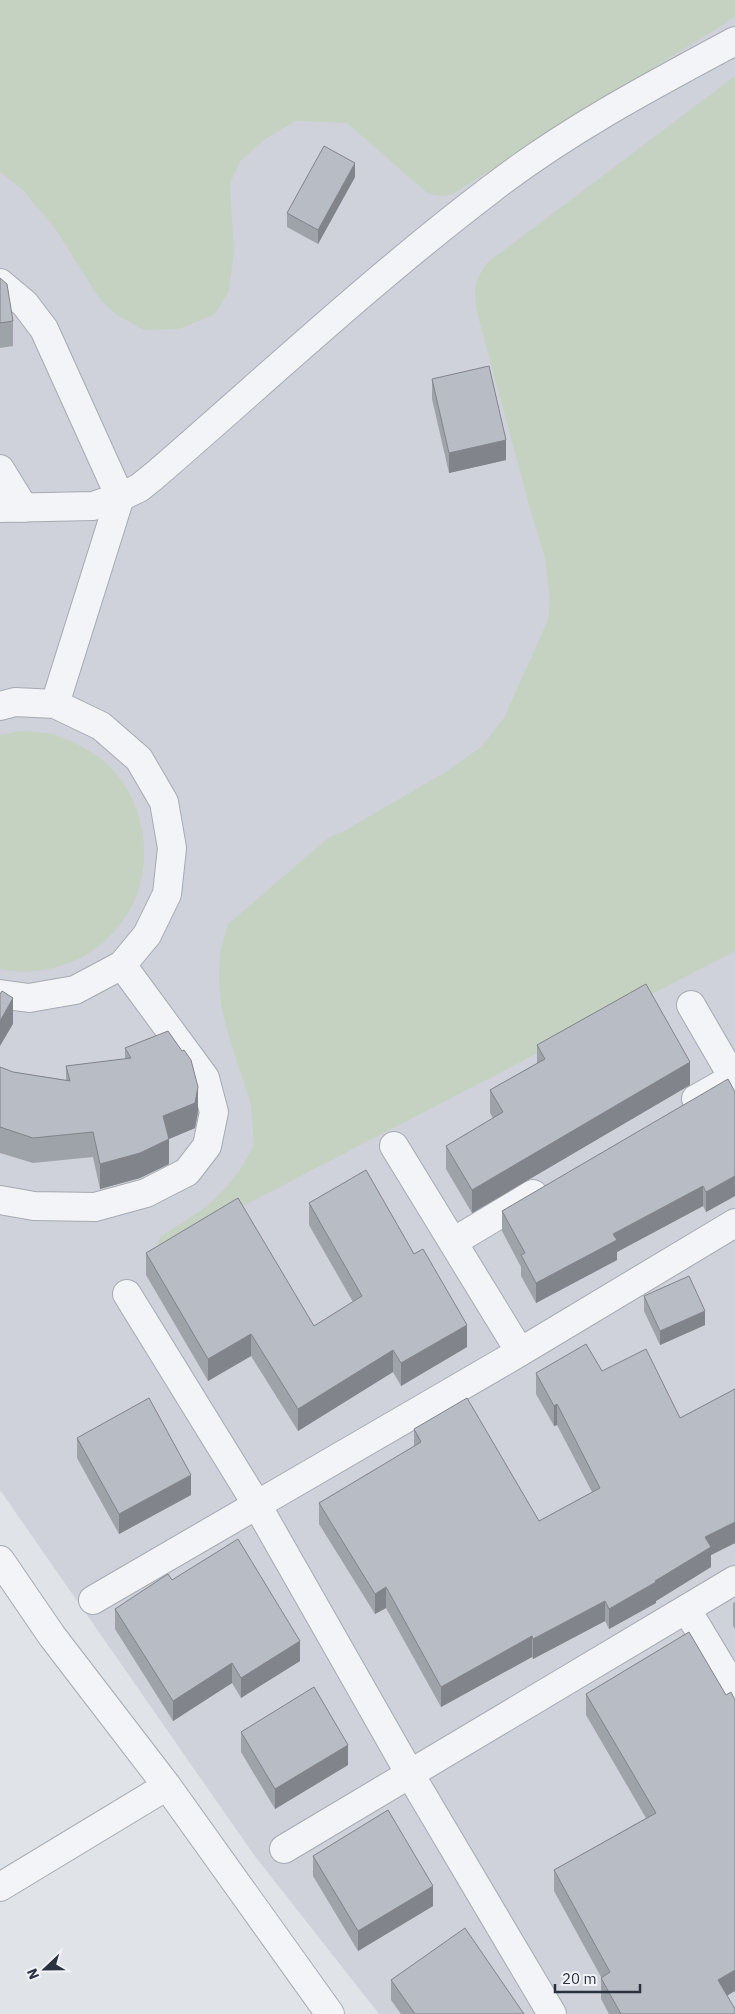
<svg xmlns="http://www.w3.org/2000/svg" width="735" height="2014" viewBox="0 0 735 2014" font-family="'IBM Plex Sans',sans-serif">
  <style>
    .built { fill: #cfd2da }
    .green { fill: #c5d2c2 }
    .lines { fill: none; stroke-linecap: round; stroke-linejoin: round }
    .minor-casing { stroke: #a6aab2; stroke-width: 30 }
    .minor { stroke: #f3f4f7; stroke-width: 28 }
    .wall { fill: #9ea2a9 }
    .shaded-wall { fill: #81848a }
    .building { fill: #b8bcc5; stroke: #81848a }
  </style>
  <rect width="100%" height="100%" fill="#e0e3e8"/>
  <path class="built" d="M 0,0 L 735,0 L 735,2014 L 379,2014 L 254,1855 L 0,1490 Z"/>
  <path class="green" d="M 0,0 L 735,0 L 735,17 L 454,193 C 443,197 437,197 426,192 L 347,123 L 296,121 L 265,139 L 241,160 L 230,183 L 234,252 L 229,291 L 215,314 L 179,329 L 144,330 L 117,315 L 101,301 L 54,227 L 22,189 L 0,172 Z
    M 735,76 L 735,951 L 156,1251 L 160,1237 L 206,1207 L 227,1186 L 240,1170 L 254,1145 L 251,1105 L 228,1034 L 221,1005 L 219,979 L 220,952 L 228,924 L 328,838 L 346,830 L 449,770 L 481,747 L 504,718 L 548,620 L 550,601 L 545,558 L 531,512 L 478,316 C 473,292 473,283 487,263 Z
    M 21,731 C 32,732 45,732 55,735 C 75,742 96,752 110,767 C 153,811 156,884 116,930 C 101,946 84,959 63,965 C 42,972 21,974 0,969 L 0,735 Z"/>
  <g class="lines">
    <defs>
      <path id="minor" d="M 0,283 L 25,304 L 44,329 L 120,497 L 55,704
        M 0,469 L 24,508
        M 0,508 L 93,506 L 120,497 L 139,488 L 154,476 C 265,380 373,279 490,190 C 566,131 651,86 735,41
        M 0,706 L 15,702 L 55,704 L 101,726 L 139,759 L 164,802 L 172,848 L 167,894 L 147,935 L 122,965 L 75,990 L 29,998 L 0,994
        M 691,1005 L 735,1081
        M 696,1099 L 733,1078
        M 394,1146 L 520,1352
        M 0,1200 L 34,1206 L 95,1207 L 146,1193 L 187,1172 L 207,1146 L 214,1112 L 205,1078 L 122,965
        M 453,1242 L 533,1194
        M 127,1294 L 257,1505 L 410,1774 L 552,2014
        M 0,1560 L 52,1636 L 167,1786 L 0,1887
        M 93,1600 L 520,1352 L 735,1223
        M 687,1610 L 735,1690
        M 167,1786 L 330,2014
        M 284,1849 L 735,1580"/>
    </defs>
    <use href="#minor" class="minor-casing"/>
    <use href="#minor" class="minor"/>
  </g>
  <path class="wall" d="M 355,177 L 318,244 L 287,227 L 287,213 Z
    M 0,278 L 13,321 L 13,346 L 0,348 Z
    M 432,379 L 506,460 L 449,473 L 432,399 Z
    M 537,1045 L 690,1085 L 472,1213 L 446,1169 L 446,1146 L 493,1118 L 490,1113 L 490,1090 L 537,1063 Z
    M 125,1048 L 198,1112 L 195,1128 L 169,1139 L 169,1164 L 140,1178 L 100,1189 L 93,1157 L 33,1163 L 0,1153 L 0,1067 L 13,1072 L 66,1080 L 66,1066 L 125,1059 Z
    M 735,1092 L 735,1196 L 706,1212 L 703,1206 L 617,1252 L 617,1260 L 536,1303 L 521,1276 L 521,1267 L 502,1231 L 502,1211 Z
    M 309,1203 L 467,1347 L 401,1386 L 393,1372 L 298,1431 L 251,1356 L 208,1381 L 146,1275 L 146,1253 L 314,1326 L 353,1302 L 309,1225 Z
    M 644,1296 L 705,1325 L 660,1345 L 644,1311 Z
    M 602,1371 L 680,1418 L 735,1389 L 735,1543 L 711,1555 L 711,1567 L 656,1601 L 656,1603 L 609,1629 L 605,1621 L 533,1659 L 532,1657 L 441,1707 L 386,1608 L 375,1614 L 319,1524 L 319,1503 L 414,1447 L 414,1429 L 539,1521 L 592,1492 L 557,1425 L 554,1426 L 536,1394 L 536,1373 Z
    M 77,1438 L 191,1495 L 119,1534 L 77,1458 Z
    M 172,1580 L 300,1661 L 241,1698 L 232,1683 L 173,1721 L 115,1629 L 115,1609 Z
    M 735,1602 L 735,1629 L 733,1626 L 733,1603 Z
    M 689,1632 L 727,1995 L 735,2014 L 609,2014 L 601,1999 L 601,1977 L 554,1891 L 554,1870 L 646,1818 L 586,1715 L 586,1694 Z
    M 241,1732 L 348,1765 L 275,1809 L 241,1752 Z
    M 313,1856 L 433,1906 L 358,1951 L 313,1876 Z
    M 391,1980 L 524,2014 L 401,2014 L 391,2000 Z"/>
  <path class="shaded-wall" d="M 355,163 L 355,177 L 318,244 L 318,230 Z
    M 506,440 L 506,460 L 449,473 L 449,453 Z
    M 13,998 L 13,1024 L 0,1046 L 0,1021 Z
    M 690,1062 L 690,1085 L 472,1213 L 472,1190 Z
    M 198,1087 L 198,1112 L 195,1128 L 169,1139 L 169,1164 L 140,1178 L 100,1189 L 100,1164 L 163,1116 Z
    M 735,1176 L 735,1196 L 706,1212 L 706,1192 Z
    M 703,1186 L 703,1206 L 617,1252 L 617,1260 L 536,1303 L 536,1283 L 613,1234 Z
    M 705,1311 L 705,1325 L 660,1345 L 660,1331 Z
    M 467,1325 L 467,1347 L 401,1386 L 401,1363 Z
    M 251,1334 L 251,1356 L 208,1381 L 208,1359 Z
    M 393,1350 L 393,1372 L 298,1431 L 298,1409 Z
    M 557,1404 L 557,1425 L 554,1426 L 554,1406 Z
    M 191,1475 L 191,1495 L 119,1534 L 119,1514 Z
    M 735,1522 L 735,1543 L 711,1555 L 711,1567 L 656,1601 L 656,1603 L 609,1629 L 609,1609 L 655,1581 L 705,1537 Z
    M 386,1587 L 386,1608 L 375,1614 L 375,1594 Z
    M 605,1601 L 605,1621 L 533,1659 L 533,1639 Z
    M 532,1636 L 532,1657 L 441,1707 L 441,1687 Z
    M 300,1641 L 300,1661 L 241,1698 L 241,1678 Z
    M 232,1663 L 232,1683 L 173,1721 L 173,1701 Z
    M 348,1745 L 348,1765 L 275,1809 L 275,1789 Z
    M 433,1886 L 433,1906 L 358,1951 L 358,1931 Z
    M 735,1970 L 735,1991 L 718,2001 L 718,1980 Z"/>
  <path class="building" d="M 324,146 L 355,163 L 318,230 L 287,213 Z
    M 0,278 L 7,284 L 13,321 L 0,323 Z
    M 489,366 L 506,440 L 449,453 L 432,379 Z
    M 646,984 L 690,1062 L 472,1190 L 446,1146 L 503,1112 L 490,1090 L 545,1059 L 537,1045 Z
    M 2,991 L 13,998 L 0,1021 L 0,994 Z
    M 168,1031 L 182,1051 L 184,1050 L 191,1060 L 198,1087 L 195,1103 L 163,1116 L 169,1139 L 140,1153 L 100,1164 L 93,1132 L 33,1138 L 0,1127 L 0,1067 L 13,1072 L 70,1081 L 66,1066 L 131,1058 L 125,1048 Z
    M 728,1079 L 735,1092 L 735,1176 L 706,1192 L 703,1186 L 613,1234 L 617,1240 L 536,1283 L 521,1255 L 525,1253 L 502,1211 Z
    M 366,1170 L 414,1254 L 423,1249 L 467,1325 L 401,1363 L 393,1350 L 298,1409 L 251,1334 L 208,1359 L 146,1253 L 238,1198 L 314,1326 L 362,1296 L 309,1203 Z
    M 689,1276 L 705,1311 L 660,1331 L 644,1296 Z
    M 586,1344 L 602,1371 L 646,1349 L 680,1418 L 735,1389 L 735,1522 L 705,1537 L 711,1547 L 655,1581 L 656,1582 L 609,1609 L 605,1601 L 533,1639 L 532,1636 L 441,1687 L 386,1587 L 375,1594 L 319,1503 L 421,1442 L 414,1429 L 467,1398 L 539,1521 L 600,1488 L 557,1404 L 554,1406 L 536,1373 Z
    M 149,1398 L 191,1475 L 119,1514 L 77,1438 Z
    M 238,1539 L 300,1641 L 241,1678 L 232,1663 L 173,1701 L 115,1609 L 168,1574 L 172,1580 Z
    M 689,1632 L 726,1695 L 731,1692 L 735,1700 L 735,1970 L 718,1980 L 735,2009 L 735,2014 L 621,2014 L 601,1978 L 610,1972 L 554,1870 L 656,1813 L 586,1694 Z
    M 314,1687 L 348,1745 L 275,1789 L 241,1732 Z
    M 388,1810 L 433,1886 L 358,1931 L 313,1856 Z
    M 465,1928 L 524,2014 L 415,2014 L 391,1980 Z"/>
  <g transform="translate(45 1969) rotate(248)" stroke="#f0f2f6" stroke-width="4" paint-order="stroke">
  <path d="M0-4L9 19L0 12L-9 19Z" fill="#2a313f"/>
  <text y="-8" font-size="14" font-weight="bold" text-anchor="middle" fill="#2a313f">N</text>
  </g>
  <path d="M555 1984v8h85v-8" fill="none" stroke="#2a313f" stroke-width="2.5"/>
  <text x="562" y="1984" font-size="15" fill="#2a313f" stroke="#f0f2f6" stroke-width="4" paint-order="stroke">20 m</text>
</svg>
